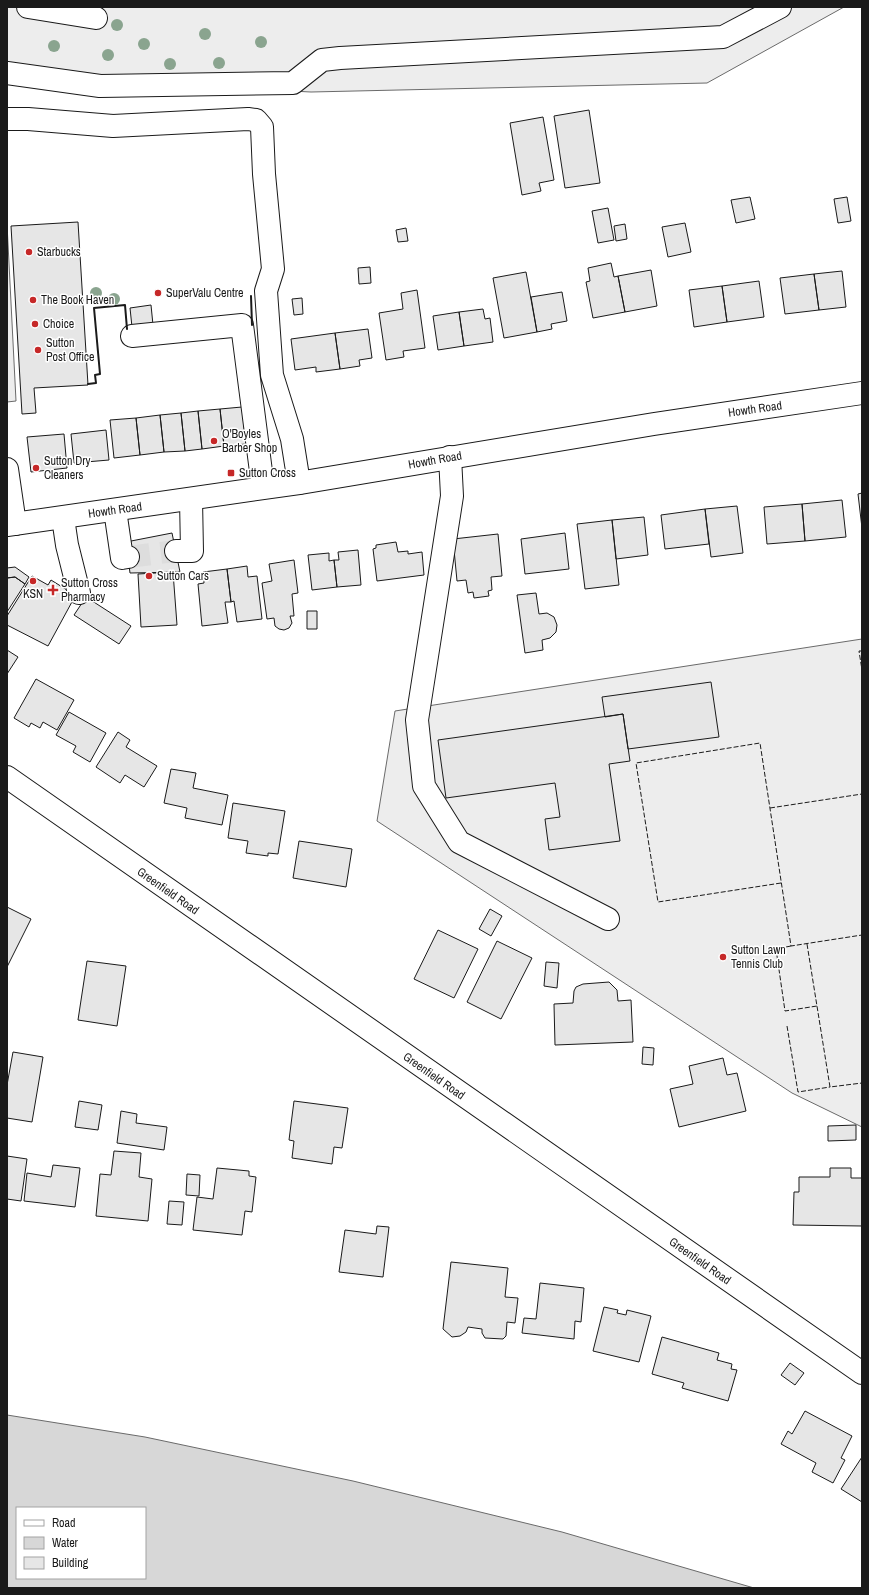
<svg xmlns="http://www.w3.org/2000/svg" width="869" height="1595" viewBox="0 0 869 1595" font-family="'Archivo Narrow',sans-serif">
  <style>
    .built { fill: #ededed; stroke: #6a6a6a }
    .water { fill: #d7d7d7; stroke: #6a6a6a; fill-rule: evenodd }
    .building { fill: #e6e6e6; stroke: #1a1a1a }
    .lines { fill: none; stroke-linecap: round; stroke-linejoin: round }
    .minor-tunnel { stroke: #ddd; stroke-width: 22; stroke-dasharray: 22 11; stroke-linecap: butt }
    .minor-casing { stroke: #1a1a1a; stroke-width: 24 }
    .major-casing { stroke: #1a1a1a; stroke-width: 24 }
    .minor { stroke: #fff; stroke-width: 22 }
    .major { stroke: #fff; stroke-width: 22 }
    .fence { stroke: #1a1a1a; stroke-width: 1; stroke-dasharray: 5 2; stroke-linecap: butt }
    .wall { stroke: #1a1a1a; stroke-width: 2 }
    .tree { fill: #8aa48f }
    .poi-dot { fill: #c62828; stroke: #fff; stroke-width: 1.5 }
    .labels { text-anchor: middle; stroke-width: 3; stroke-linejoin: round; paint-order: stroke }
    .poi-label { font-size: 12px; fill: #1a1a1a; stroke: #fff; text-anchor: start }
    .street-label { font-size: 12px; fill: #1a1a1a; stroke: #fff }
  </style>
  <rect width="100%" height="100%" fill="#fff"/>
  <path class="built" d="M 7,7 L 844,7 L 707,83 L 311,92 L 251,89 L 7,82 Z
    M 7,224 L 16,401 L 7,402 Z
    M 862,639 L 862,1127 L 792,1093 L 377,821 L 395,711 Z"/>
  <path class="water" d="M 7,1415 L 145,1437 L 353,1481 L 562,1532 L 754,1588 L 7,1588 ZM 17,1508 L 145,1508 L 145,1578 L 17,1578 Z"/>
  <path class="building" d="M 589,110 L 600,183 L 565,188 L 554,116 Z
    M 543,117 L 554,180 L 539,183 L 541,191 L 522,195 L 510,123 Z
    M 750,197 L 755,219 L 736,223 L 731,200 Z
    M 847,197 L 851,221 L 838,223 L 834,199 Z
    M 608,208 L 614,240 L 598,243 L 592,211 Z
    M 78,222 L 88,385 L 34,388 L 36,413 L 22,414 L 11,226 Z
    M 685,223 L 691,252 L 668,257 L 662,227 Z
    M 625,224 L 627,239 L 616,241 L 614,226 Z
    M 406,228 L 408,241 L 398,242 L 396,230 Z
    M 611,263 L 614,277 L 618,276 L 625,312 L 593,318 L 586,282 L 590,281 L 588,268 Z
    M 370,267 L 371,283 L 359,284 L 358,268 Z
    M 651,270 L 657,306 L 625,312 L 618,276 Z
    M 842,271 L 846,307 L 819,310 L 814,274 Z
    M 526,272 L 537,332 L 504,338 L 493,278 Z
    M 814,274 L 819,310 L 785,314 L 780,278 Z
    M 759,281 L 764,317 L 727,322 L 722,286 Z
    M 722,286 L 727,322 L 694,327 L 689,290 Z
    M 417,290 L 425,348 L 403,351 L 404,357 L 386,360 L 379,313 L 403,309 L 401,293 Z
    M 562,292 L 567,321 L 551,324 L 552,329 L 537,332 L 531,297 Z
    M 302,298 L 303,314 L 294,315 L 292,299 Z
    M 151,305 L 153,325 L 132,327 L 130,308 Z
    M 483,309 L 485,319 L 490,318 L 493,342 L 464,346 L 459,312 Z
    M 459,312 L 464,346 L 438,350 L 433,316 Z
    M 368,329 L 372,358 L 359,360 L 360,366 L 340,369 L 335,333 Z
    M 335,333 L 340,369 L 316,372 L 316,367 L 295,370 L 291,339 Z
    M 242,407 L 246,444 L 224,446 L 220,409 Z
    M 220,409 L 224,446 L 202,449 L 198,411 Z
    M 198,411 L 202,449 L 185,451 L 181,413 Z
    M 181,413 L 185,451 L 164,452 L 160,415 Z
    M 160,415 L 164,452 L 140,455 L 136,418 Z
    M 136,418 L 140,455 L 114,458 L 110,420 Z
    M 106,430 L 109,460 L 74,463 L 71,434 Z
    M 64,434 L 67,468 L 31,472 L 27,437 Z
    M 862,493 L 862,528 L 858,494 Z
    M 842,500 L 846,537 L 805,541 L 802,504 Z
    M 802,504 L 805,541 L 767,544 L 764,507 Z
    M 737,506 L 743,553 L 711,557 L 705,509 Z
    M 705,509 L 709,544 L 665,549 L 661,515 Z
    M 644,517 L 648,555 L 616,559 L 612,520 Z
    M 612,520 L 619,585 L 585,589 L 577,524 Z
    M 172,533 L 180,572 L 130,573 L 126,542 Z
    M 565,533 L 569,569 L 525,574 L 521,539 Z
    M 498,534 L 502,576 L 491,577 L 492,590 L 488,591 L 489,596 L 474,598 L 473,592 L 468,593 L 466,580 L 457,581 L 453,539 Z
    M 396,542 L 398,552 L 408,551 L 408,554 L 422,552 L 424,575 L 377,581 L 373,549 L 376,548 L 376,545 Z
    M 358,550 L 361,585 L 337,587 L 334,560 L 339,560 L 338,552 Z
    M 329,553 L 329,561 L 334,560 L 337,587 L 312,590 L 308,555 Z
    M 294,560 L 298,593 L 292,594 L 294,616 L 290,616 L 292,623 L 289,628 L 284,630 L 279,629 L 275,626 L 274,618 L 267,619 L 262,583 L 272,581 L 269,564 Z
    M 247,566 L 248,577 L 257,576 L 262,619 L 237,622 L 234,601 L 231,602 L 227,569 Z
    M 15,567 L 29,577 L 25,584 L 15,577 L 7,578 L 7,568 Z
    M 227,569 L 231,602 L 225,602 L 228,623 L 202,626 L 198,584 L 204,583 L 203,572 Z
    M 173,572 L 177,625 L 141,627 L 138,574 Z
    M 32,576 L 48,585 L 51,580 L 67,590 L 64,594 L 73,600 L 48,646 L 7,625 L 7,616 Z
    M 15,577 L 25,584 L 7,612 L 7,578 Z
    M 536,593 L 539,614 L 547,613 L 554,617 L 557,625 L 556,632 L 550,638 L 542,640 L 543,650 L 525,653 L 517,595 Z
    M 86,597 L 131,626 L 119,644 L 74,615 Z
    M 307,611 L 317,611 L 317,629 L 307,629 Z
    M 7,650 L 18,657 L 7,674 Z
    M 36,679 L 74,700 L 57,730 L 43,722 L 40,728 L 31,723 L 29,727 L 14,718 Z
    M 711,682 L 719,737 L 628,749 L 623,714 L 605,717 L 602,697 Z
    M 69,712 L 106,733 L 90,762 L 73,752 L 76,746 L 56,735 Z
    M 623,714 L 630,761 L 609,764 L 620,841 L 549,850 L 545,819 L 560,817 L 555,783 L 446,798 L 438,740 Z
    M 118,732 L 130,740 L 126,747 L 157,766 L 144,787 L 125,775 L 120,783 L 96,767 Z
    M 171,769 L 196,773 L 193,788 L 228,795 L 222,825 L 185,818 L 187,808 L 164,803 Z
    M 233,803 L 285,811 L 278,854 L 268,853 L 268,856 L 246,853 L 248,841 L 228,838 Z
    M 299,841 L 352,849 L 346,887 L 293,878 Z
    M 7,907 L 31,919 L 7,967 Z
    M 490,909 L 502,916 L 491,936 L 479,929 Z
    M 438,930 L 478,949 L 454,998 L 414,979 Z
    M 497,941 L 532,958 L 501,1019 L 467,1002 Z
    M 87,961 L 126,966 L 117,1026 L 78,1020 Z
    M 546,962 L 559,963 L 557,988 L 544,986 Z
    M 609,982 L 617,990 L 618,1001 L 631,1000 L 633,1042 L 555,1045 L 554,1004 L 573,1003 L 574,991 L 576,987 L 583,984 Z
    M 643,1047 L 654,1048 L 653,1065 L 642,1064 Z
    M 13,1052 L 43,1057 L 32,1122 L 7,1118 L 7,1085 Z
    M 723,1058 L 727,1075 L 737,1073 L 746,1111 L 679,1127 L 670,1089 L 693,1084 L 689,1066 Z
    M 79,1101 L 102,1105 L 98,1130 L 75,1127 Z
    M 294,1101 L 348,1108 L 342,1148 L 334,1147 L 332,1164 L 292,1158 L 294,1141 L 289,1140 Z
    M 121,1111 L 137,1114 L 136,1123 L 167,1127 L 164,1150 L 117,1143 Z
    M 856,1125 L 856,1140 L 828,1141 L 828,1126 Z
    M 114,1151 L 141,1153 L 139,1177 L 152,1179 L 148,1221 L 96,1216 L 100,1174 L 111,1175 Z
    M 7,1156 L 27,1159 L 21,1201 L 7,1199 Z
    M 53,1165 L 80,1168 L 75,1207 L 24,1201 L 27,1173 L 51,1177 Z
    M 217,1168 L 249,1171 L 249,1176 L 256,1177 L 252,1212 L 245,1211 L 242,1235 L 193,1230 L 197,1197 L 213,1199 Z
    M 830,1168 L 851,1168 L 851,1178 L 862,1178 L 862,1226 L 793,1225 L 794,1192 L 799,1192 L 799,1177 L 830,1177 Z
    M 187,1174 L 200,1175 L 199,1196 L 186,1195 Z
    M 169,1201 L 184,1202 L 182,1225 L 167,1224 Z
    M 377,1226 L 389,1227 L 383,1277 L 339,1272 L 345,1230 L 376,1234 Z
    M 451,1262 L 508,1268 L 505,1297 L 518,1298 L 515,1323 L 507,1322 L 506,1336 L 503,1339 L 485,1338 L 482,1333 L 482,1329 L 468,1327 L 466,1332 L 460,1336 L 452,1337 L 443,1329 Z
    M 540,1283 L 584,1288 L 581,1322 L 575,1321 L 574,1339 L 522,1333 L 524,1318 L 536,1319 Z
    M 604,1307 L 618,1310 L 617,1313 L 626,1315 L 627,1310 L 651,1316 L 639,1362 L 593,1351 Z
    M 662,1337 L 719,1353 L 717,1360 L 732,1364 L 731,1369 L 737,1370 L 728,1401 L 682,1388 L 684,1383 L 652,1374 Z
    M 790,1363 L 804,1373 L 795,1385 L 781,1375 Z
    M 805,1411 L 852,1436 L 841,1458 L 845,1460 L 833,1483 L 812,1472 L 816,1463 L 781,1444 L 788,1431 L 792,1434 Z
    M 862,1457 L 862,1502 L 841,1489 Z"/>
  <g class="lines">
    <path class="minor-tunnel" d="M 128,557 L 176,551"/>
    <defs>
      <path id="minor" d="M 28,7 L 96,18
        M 7,73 L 100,86 L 293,83 L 322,60 L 340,58 L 723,37 L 780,7
        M 7,119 L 28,119 L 113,126 L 248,119 L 256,120 L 262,127 L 264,174 L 273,269 L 266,291 L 272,375 L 292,439 L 299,483
        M 132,336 L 242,325 L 263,487
        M 450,457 L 452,496 L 417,720 L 424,786 L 459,842 L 608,919
        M 7,469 L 15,524
        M 115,510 L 122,558 L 128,557
        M 63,518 L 67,545 L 79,593
        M 176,551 L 192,551 L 191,499"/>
      <path id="major" d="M 7,525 L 299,483 L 654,424 L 862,393
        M 7,777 L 862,1373"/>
    </defs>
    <use href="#minor" class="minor-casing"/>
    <use href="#major" class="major-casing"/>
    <use href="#minor" class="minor"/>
    <use href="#major" class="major"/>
    <path class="fence" d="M 862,651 L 859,651 L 862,670
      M 770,808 L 862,794
      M 781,883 L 658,902 L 636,763 L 760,743 L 791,946 L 862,935
      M 807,944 L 830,1087 L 862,1083
      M 791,946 L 776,949 L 785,1011 L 817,1006
      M 787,1026 L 798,1092 L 830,1087"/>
    <path class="wall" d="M 251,296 L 252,325
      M 88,384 L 96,383 L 95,375 L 100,374 L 94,308 L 125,305 L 127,329"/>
  </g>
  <g class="tree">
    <circle cx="117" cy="25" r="6"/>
    <circle cx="205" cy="34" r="6"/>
    <circle cx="261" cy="42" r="6"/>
    <circle cx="144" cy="44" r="6"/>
    <circle cx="54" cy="46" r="6"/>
    <circle cx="108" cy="55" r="6"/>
    <circle cx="219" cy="63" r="6"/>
    <circle cx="170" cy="64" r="6"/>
    <circle cx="96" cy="293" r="6"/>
    <circle cx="114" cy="299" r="6"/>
  </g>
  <g class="poi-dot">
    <circle cx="29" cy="252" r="4"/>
    <circle cx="158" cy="293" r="4"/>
    <circle cx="33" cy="300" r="4"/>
    <circle cx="35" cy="324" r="4"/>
    <circle cx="38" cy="350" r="4"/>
    <circle cx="214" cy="441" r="4"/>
    <circle cx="36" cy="468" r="4"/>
    <rect x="227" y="469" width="8" height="8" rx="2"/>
    <circle cx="149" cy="576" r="4"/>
    <circle cx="33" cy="581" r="4"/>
    <path d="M51 584h4v4h4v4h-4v4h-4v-4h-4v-4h4z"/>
    <circle cx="723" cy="957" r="4"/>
  </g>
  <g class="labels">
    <g class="poi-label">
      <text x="37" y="256">Starbucks</text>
      <text x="166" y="297">SuperValu Centre</text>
      <text x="41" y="304">The Book Haven</text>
      <text x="43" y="328">Choice</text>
      <text x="46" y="347">Sutton<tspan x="46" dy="14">Post Office</tspan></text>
      <text x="222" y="438">O'Boyles<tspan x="222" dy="14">Barber Shop</tspan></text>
      <text x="44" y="465">Sutton Dry<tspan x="44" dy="14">Cleaners</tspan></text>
      <text x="239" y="477">Sutton Cross</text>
      <text x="157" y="580">Sutton Cars</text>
      <text x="61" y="587">Sutton Cross<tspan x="61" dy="14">Pharmacy</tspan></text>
      <text x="33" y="598" text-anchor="middle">KSN</text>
      <text x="731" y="954">Sutton Lawn<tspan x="731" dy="14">Tennis Club</tspan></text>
    </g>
    <g class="street-label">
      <text transform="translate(755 409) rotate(-8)" y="4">Howth Road</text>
      <text transform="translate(435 460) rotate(-10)" y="4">Howth Road</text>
      <text transform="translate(115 510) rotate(-8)" y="4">Howth Road</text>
      <text transform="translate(168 891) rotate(35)" y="4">Greenfield Road</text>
      <text transform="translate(434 1076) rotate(35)" y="4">Greenfield Road</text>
      <text transform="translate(700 1261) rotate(35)" y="4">Greenfield Road</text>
    </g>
  </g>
  <rect width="869" height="1595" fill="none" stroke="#1a1a1a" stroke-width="16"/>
  <rect x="16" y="1507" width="130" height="72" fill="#ffffff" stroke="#a3a3a3"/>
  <rect x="24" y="1520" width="20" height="6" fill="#ffffff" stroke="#a3a3a3"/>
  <text x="52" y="1527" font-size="12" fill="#1a1a1a">Road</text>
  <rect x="24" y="1537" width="20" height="12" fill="#d7d7d7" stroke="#a3a3a3"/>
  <text x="52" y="1547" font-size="12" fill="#1a1a1a">Water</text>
  <rect x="24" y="1557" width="20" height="12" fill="#e6e6e6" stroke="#a3a3a3"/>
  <text x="52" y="1567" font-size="12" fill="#1a1a1a">Building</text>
</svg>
